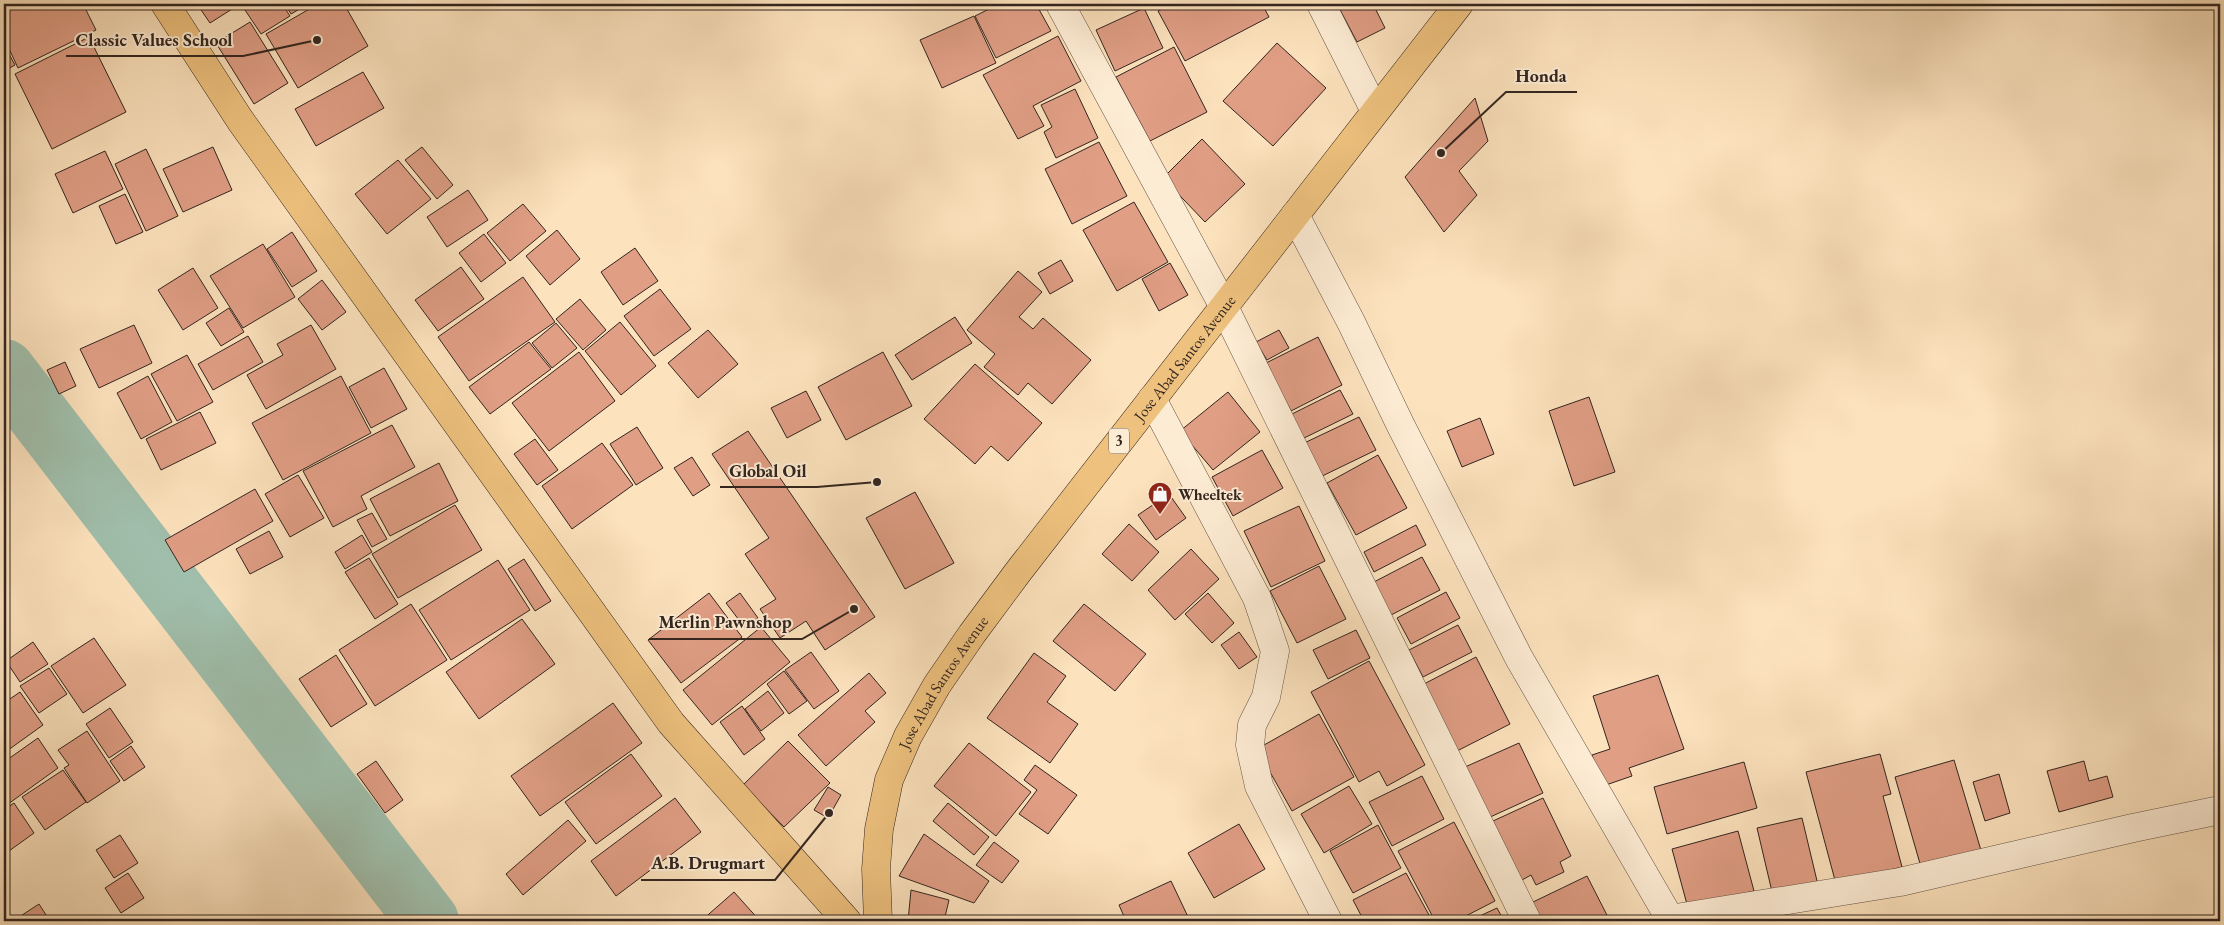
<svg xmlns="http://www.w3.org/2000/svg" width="2224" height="925" viewBox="0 0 2224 925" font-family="'EB Garamond',serif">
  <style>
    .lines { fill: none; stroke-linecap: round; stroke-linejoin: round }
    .river { stroke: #a0bfac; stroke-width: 62 }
    .building { fill: #e09e85; stroke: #32251f }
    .minor-casing { stroke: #645446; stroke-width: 29 }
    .major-casing { stroke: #32251f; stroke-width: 29 }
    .highway-casing { stroke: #32251f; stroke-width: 29 }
    .minor { stroke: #fdecd4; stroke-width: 28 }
    .major { stroke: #eec17e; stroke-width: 28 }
    .highway { stroke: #eec17e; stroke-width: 28 }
    .labels { text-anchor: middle; stroke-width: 4; stroke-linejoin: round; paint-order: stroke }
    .shield { fill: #fdecd4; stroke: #6f6155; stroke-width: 1 }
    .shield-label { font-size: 15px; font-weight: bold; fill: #32251f }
    .street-label { font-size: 16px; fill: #32251f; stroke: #fdecd4 }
    .poi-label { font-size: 16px; font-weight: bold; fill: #32251f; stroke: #fdecd4; text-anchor: start }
    .leader { fill: none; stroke: #32251f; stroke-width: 2 }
    .callout-dot { fill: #32251f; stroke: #fdecd4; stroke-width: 2 }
    .callout-label { font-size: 18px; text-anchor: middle; font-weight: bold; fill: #32251f; stroke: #fdecd4; stroke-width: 4; stroke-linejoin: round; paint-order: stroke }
  </style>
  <rect width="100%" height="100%" fill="#fce2bd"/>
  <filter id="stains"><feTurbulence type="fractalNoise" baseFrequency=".004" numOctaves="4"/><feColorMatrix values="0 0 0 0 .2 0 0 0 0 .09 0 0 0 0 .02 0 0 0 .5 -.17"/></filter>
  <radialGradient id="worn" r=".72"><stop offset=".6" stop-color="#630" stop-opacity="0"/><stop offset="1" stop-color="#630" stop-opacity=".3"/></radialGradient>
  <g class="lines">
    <path class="river" d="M 4,370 L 428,921"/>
  </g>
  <path class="building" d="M 4,4 L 83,4 L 96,30 L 18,68 L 4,38 Z
    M 197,4 L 240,4 L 210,23 Z
    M 248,4 L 282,4 L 290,16 L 261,34 L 243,7 Z
    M 285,4 L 308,4 L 291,14 Z
    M 318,4 L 344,4 L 368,46 L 298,88 L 266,34 Z
    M 999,4 L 1036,4 L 1051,31 L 996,58 L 975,16 Z
    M 1172,4 L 1262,4 L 1269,17 L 1185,61 L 1158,11 Z
    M 1337,4 L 1373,4 L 1385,28 L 1357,42 Z
    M 1144,8 L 1163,48 L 1115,71 L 1096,30 Z
    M 974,16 L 996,63 L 942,88 L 920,40 Z
    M 250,22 L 288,83 L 254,104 L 216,43 Z
    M 1058,36 L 1081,81 L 1033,106 L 1044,126 L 1018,139 L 983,75 Z
    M 89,37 L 126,112 L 52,149 L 15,74 Z
    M 1277,43 L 1326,88 L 1273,146 L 1223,101 Z
    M 4,45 L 15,65 L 4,71 Z
    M 1174,47 L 1207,112 L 1150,141 L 1116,77 Z
    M 363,72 L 384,108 L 316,146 L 295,109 Z
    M 1075,89 L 1098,138 L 1056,158 L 1044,132 L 1052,127 L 1041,105 Z
    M 1475,98 L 1488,141 L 1459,171 L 1477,195 L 1444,232 L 1405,177 Z
    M 1202,139 L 1245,184 L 1205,222 L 1163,178 Z
    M 1099,142 L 1127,196 L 1072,224 L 1045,169 Z
    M 213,147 L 232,190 L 183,212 L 163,169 Z
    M 422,147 L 453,185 L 437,199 L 405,160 Z
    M 146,149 L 178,216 L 146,231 L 115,164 Z
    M 105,151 L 123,189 L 73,213 L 55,174 Z
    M 398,160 L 431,199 L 387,234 L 355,194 Z
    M 468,190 L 488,220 L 447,247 L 427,217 Z
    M 125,194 L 143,232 L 116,244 L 99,206 Z
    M 1134,202 L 1168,262 L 1117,291 L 1083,230 Z
    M 523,204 L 546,231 L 510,261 L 487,233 Z
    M 557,230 L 580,259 L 550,285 L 526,256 Z
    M 292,232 L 317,271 L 292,287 L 267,249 Z
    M 484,234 L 506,263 L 481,282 L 459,253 Z
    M 263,244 L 295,297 L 243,328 L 210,276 Z
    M 635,248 L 658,281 L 623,305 L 601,272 Z
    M 1061,260 L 1073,281 L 1050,294 L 1038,273 Z
    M 1170,263 L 1188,295 L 1159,311 L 1142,279 Z
    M 461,267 L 484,299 L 438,331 L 415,300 Z
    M 193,268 L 218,308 L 183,330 L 158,290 Z
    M 1018,271 L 1042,292 L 1019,317 L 1033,329 L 1043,318 L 1091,360 L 1052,404 L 1028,383 L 1018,395 L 984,367 L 995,354 L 967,330 Z
    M 523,277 L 555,322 L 469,381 L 438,337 Z
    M 322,280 L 346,312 L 322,330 L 298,299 Z
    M 660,289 L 691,329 L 654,356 L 624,316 Z
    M 580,299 L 606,330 L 583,350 L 556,319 Z
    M 229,308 L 244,332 L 221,346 L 206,323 Z
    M 955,317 L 972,343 L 912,380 L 895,355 Z
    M 620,322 L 656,366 L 621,395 L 585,351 Z
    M 556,323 L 577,348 L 552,368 L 532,343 Z
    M 134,325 L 152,363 L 99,388 L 80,349 Z
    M 311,325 L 336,369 L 266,409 L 247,375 L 283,355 L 277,344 Z
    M 708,330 L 738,364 L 698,398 L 668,363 Z
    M 1279,330 L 1289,348 L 1267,360 L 1256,342 Z
    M 248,336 L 263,362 L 213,390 L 198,364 Z
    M 1318,337 L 1342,385 L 1291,411 L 1266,363 Z
    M 529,342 L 551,369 L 490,414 L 469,387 Z
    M 579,352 L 615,401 L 549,451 L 512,403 Z
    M 883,352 L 912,406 L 846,440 L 818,387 Z
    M 187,355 L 213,402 L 177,421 L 151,374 Z
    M 65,362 L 76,386 L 59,394 L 47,370 Z
    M 975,364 L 1042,423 L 1008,461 L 991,446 L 975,464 L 924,419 Z
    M 384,368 L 407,409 L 371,428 L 349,387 Z
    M 148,376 L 172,422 L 141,439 L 117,393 Z
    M 341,376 L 371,433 L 283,480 L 252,423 Z
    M 1340,390 L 1353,414 L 1298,441 L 1286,417 Z
    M 806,391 L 821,420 L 787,438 L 771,408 Z
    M 1228,392 L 1260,432 L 1213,470 L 1180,431 Z
    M 1589,397 L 1615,472 L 1574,486 L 1549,411 Z
    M 200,412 L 216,443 L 161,470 L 146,439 Z
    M 1359,417 L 1376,450 L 1316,479 L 1300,445 Z
    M 1480,418 L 1494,454 L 1462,467 L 1447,431 Z
    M 392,425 L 415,467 L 361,496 L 367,509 L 333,527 L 303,471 Z
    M 637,427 L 663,468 L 636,485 L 610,444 Z
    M 748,431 L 875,617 L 825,650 L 806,621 L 780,638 L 760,609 L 776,599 L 745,554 L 769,538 L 712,454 Z
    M 535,439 L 558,470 L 537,485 L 514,454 Z
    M 602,443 L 633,485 L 572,529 L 542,486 Z
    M 1262,450 L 1283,488 L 1233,516 L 1212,477 Z
    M 1378,455 L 1407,508 L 1356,535 L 1327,483 Z
    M 692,457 L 710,485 L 693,496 L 674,468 Z
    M 439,463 L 458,501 L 390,536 L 370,499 Z
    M 298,475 L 324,518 L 290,537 L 265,494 Z
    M 255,489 L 273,521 L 184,572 L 165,540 Z
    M 915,492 L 954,563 L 905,589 L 866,518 Z
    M 1169,494 L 1186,518 L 1156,540 L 1138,515 Z
    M 455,505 L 482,550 L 398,598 L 372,554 Z
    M 1299,506 L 1325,561 L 1271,587 L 1244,531 Z
    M 372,513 L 387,539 L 372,547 L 357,520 Z
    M 1129,524 L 1159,552 L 1132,581 L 1102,554 Z
    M 1416,525 L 1426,545 L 1374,572 L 1364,552 Z
    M 269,531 L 283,557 L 250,574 L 236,549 Z
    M 362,535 L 372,552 L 345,569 L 335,552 Z
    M 1191,549 L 1219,579 L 1175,620 L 1148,590 Z
    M 1422,557 L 1440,590 L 1389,616 L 1372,583 Z
    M 369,558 L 398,604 L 375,619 L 345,572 Z
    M 524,559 L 551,601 L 535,611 L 508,569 Z
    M 498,560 L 530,610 L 451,660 L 419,610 Z
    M 1319,566 L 1346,619 L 1297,643 L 1270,591 Z
    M 1446,592 L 1460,618 L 1411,644 L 1397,618 Z
    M 709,593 L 742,637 L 681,683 L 648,640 Z
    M 740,593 L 758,618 L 745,628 L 726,603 Z
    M 1208,593 L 1234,623 L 1212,643 L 1185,614 Z
    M 411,604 L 447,660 L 375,706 L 339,650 Z
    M 1084,604 L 1146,654 L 1115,691 L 1053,641 Z
    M 522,619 L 555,664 L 479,719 L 446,672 Z
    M 1458,625 L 1472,652 L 1423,677 L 1409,650 Z
    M 761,627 L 790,662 L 712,725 L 683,690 Z
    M 1356,630 L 1370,658 L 1328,679 L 1313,650 Z
    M 1239,632 L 1257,657 L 1239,669 L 1221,645 Z
    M 94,638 L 126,685 L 83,713 L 51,666 Z
    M 33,642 L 48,664 L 20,682 L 6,661 Z
    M 811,652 L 839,691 L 814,709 L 785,670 Z
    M 1034,653 L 1066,676 L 1047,702 L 1078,724 L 1050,763 L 987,718 Z
    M 336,655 L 367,704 L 331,727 L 299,679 Z
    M 1476,657 L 1510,724 L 1457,751 L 1422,685 Z
    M 1369,661 L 1425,765 L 1387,786 L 1379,771 L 1359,782 L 1311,692 Z
    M 49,668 L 67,694 L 39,713 L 20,686 Z
    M 784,671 L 807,701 L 789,714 L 767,684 Z
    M 869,673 L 886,693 L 865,711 L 875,722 L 826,766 L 798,735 Z
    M 1658,675 L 1684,749 L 1629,768 L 1632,776 L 1603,786 L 1592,755 L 1610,749 L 1593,696 Z
    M 768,691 L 784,713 L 761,731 L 745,709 Z
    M 20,692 L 43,725 L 4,753 L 4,703 Z
    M 613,703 L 642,743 L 540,816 L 511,776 Z
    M 742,706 L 765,739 L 744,755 L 720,722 Z
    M 110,708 L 133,742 L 109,758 L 86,724 Z
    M 1319,714 L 1354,777 L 1292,811 L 1257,749 Z
    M 87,731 L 120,781 L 87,803 L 64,768 L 69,765 L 58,750 Z
    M 38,738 L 58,768 L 4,807 L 4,762 Z
    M 788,741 L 830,783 L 784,827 L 743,785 Z
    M 969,743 L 1031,792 L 996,836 L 934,786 Z
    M 1519,743 L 1543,793 L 1488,818 L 1465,767 Z
    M 131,746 L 145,767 L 124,781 L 110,761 Z
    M 631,754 L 662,796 L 596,844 L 565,802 Z
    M 1880,754 L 1891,794 L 1883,796 L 1902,867 L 1836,884 L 1806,772 Z
    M 1954,760 L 1983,857 L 1923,874 L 1895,777 Z
    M 376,761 L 403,800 L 385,813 L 357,774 Z
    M 2084,761 L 2089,781 L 2107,776 L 2113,797 L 2059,812 L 2047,771 Z
    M 1744,762 L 1757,808 L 1667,834 L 1654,787 Z
    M 1035,765 L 1077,795 L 1048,834 L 1019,814 L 1037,790 L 1024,780 Z
    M 63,770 L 86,802 L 45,830 L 22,797 Z
    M 1999,774 L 2010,813 L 1985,821 L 1973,782 Z
    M 1422,776 L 1444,819 L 1392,846 L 1369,802 Z
    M 1349,786 L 1372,824 L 1324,853 L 1301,814 Z
    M 828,787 L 841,795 L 828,818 L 814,810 Z
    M 675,798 L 701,832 L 616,896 L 591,861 Z
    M 1543,798 L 1571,856 L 1560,862 L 1564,872 L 1536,885 L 1531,875 L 1522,880 L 1493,821 Z
    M 14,803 L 34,833 L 9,851 L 4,843 L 4,810 Z
    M 948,803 L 989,837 L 974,855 L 933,821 Z
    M 1802,818 L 1818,885 L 1773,896 L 1757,828 Z
    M 568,820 L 586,841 L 523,895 L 506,874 Z
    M 1454,822 L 1495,901 L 1456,921 L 1435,921 L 1398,851 Z
    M 1239,824 L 1265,869 L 1214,898 L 1188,853 Z
    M 1378,825 L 1401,868 L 1353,893 L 1330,851 Z
    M 1738,831 L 1754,891 L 1688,908 L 1672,849 Z
    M 924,834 L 989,881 L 974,903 L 899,876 Z
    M 120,835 L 138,863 L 114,878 L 96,850 Z
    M 994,842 L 1019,861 L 1002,883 L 976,865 Z
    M 128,873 L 144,898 L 121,913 L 105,888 Z
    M 1406,873 L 1429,915 L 1416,921 L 1364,921 L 1353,900 Z
    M 1587,876 L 1610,921 L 1540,921 L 1531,903 Z
    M 1171,881 L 1190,921 L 1126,921 L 1119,905 Z
    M 911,890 L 949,900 L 944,921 L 908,921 Z
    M 734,892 L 760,921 L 701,921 Z
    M 39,904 L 50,921 L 13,921 Z
    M 1497,908 L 1504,921 L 1469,921 Z"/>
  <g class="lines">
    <defs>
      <path id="minor" d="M 1060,4 L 1224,307 L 1527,921
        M 1321,4 L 1375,111
        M 1295,215 L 1351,322 L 1400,424 L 1519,658 L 1670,919 L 1900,882 L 2133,828 L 2220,810
        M 1152,399 L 1257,598 L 1275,651 L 1266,697 L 1252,725 L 1250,745 L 1259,786 L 1328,921"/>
      <path id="major" d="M 165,4 L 240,120 L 671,723 L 847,921"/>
      <g id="highway">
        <path id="s1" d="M 878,921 L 876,869 L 879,829 L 889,780 L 908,736 L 937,685 L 972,634 L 1018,572 L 1459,4"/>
      </g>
    </defs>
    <use href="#minor" class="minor-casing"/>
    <use href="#major" class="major-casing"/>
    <use href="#highway" class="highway-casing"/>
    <use href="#minor" class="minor"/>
    <use href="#major" class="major"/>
    <use href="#highway" class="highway"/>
  </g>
  <defs>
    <symbol id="shop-pin" viewBox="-11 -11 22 30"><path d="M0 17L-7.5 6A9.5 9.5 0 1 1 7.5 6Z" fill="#8f2418" stroke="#fdecd4"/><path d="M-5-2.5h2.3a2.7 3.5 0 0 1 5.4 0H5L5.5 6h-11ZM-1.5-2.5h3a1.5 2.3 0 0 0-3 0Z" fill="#fff"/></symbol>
  </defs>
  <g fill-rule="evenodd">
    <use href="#shop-pin" x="1146" y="480" width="28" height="38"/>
  </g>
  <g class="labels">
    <rect class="shield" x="1109" y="428.5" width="20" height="25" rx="4"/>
    <g class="shield-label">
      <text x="1119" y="446">3</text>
    </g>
    <g class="street-label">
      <text dy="6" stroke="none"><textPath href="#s1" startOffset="659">Jose Abad Santos Avenue</textPath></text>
      <text dy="6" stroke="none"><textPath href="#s1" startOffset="254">Jose Abad Santos Avenue</textPath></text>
    </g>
    <g class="poi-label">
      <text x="1178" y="500">Wheeltek</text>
    </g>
  </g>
  <path class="leader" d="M317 40L243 56H66M1441 153L1506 92H1577M877 482L817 487H720M854 609L802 639H649M829 813L775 880H641"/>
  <g class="callout-dot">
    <circle cx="317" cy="40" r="5"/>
    <circle cx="1441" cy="153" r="5"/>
    <circle cx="877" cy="482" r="5"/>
    <circle cx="854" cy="609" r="5"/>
    <circle cx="829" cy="813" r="5"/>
  </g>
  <g class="callout-label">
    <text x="154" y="46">Classic Values School</text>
    <text x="1541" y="82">Honda</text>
    <text x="768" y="477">Global Oil</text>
    <text x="725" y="628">Merlin Pawnshop</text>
    <text x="708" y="869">A.B. Drugmart</text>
  </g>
  <rect width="2224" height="925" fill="none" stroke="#fce2bd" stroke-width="20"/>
  <rect x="5" y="5" width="2214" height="915" fill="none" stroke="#32251f" stroke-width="2.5"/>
  <rect x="10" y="10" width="2204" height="905" fill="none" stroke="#32251f"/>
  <rect width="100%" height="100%" filter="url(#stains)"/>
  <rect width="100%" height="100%" fill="url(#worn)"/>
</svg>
